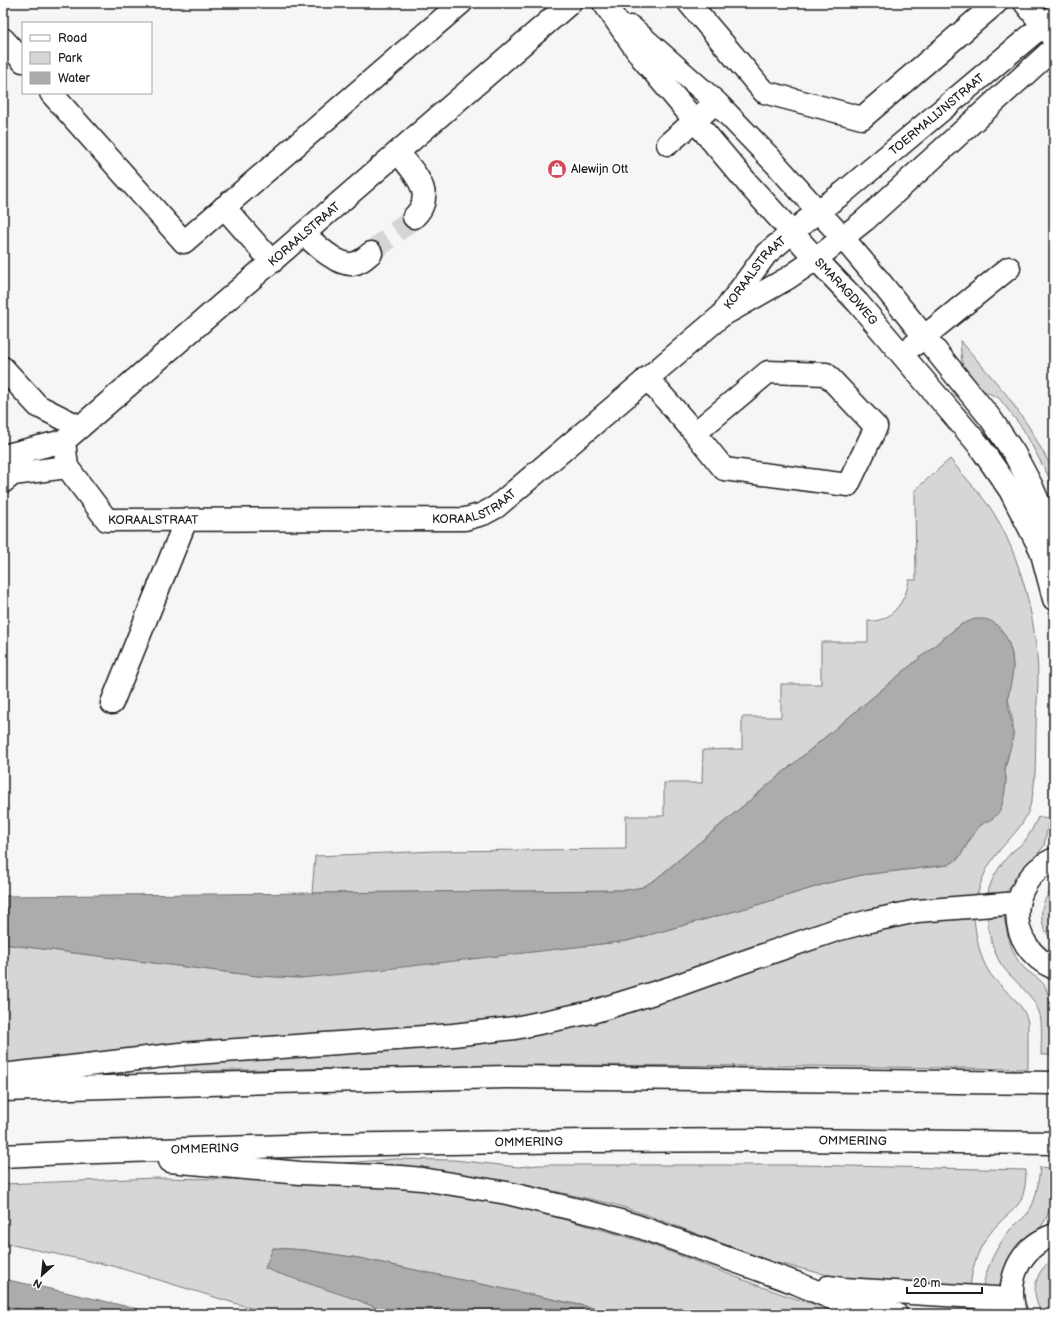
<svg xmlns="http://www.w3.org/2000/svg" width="1057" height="1317" viewBox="0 0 1057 1317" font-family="'Balsamiq Sans',sans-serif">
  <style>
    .green { fill: #d6d6d6; stroke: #797979 }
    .water { fill: #acacac; stroke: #727272 }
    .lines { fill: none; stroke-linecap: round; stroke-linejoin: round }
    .minor-tunnel { stroke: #d5d5d5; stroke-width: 22; stroke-dasharray: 22 11; stroke-linecap: butt }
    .minor-casing { stroke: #1c1c1c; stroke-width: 25 }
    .highway-casing { stroke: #1c1c1c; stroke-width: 25 }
    .minor { stroke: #fff; stroke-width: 22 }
    .highway { stroke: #fff; stroke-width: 22 }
    .labels { text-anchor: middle; stroke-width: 3.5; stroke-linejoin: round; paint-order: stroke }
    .street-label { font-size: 12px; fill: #1c1c1c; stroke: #fff }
    .poi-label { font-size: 12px; fill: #1c1c1c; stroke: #fff; text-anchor: start }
  </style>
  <rect width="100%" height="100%" fill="#f6f6f6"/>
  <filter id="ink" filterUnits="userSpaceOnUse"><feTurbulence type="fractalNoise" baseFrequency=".025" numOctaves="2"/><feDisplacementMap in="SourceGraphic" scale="8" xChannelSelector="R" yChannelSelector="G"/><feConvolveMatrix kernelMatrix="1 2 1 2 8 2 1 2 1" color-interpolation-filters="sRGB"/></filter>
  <g filter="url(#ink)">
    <path class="green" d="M 960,340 L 1006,394 L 1029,427 L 1052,468 L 1054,473 L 1054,513 L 1051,503 L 1049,477 L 1023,429 L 999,398 L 978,388 L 962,364 Z
      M 950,459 C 963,475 977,490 989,506 C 1020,551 1037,621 1038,676 C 1038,693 1036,711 1036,728 C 1035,752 1037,783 1030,806 C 1024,828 1008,838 996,855 C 985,869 979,885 976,902 L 685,978 L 498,1025 L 133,1052 L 3,1064 L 3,944 L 257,976 L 300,978 L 627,941 L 757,905 L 828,883 L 862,875 L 948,865 L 959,858 L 966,846 L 978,828 L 1001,806 L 1004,795 L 1006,779 L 1005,770 L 1013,735 L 1013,722 L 1008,698 L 1013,667 L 1012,654 L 1008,641 L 962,624 L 941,640 L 656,879 L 643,887 L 627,890 L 312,893 L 315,856 L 436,851 L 626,849 L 626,816 L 664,816 L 664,783 L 702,783 L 703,750 L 742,749 L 742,717 L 781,717 L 781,684 L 821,684 L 821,642 L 868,642 L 868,621 C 891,623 906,601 909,580 L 916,580 L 915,490 Z
      M 1038,817 L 1049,819 L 1044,846 L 1037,855 L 1019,873 L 1012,885 L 1005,893 L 1001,896 L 987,898 C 989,881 1000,864 1012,852 C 1016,848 1020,846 1024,842 C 1030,834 1034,826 1038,817 Z
      M 1054,887 L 1054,942 C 1037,926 1038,903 1054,887 Z
      M 987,917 L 1004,917 C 1008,936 1010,953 1024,968 C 1031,975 1041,978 1046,988 C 1054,1006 1051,1035 1051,1055 L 1041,1055 C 1041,1043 1043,1022 1039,1012 C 1032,992 1012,981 1001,964 C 992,950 989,933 987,917 Z
      M 949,918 L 974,918 C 976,936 979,956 989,972 C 1001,990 1024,1001 1028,1023 L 1028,1069 L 802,1066 L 545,1065 L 185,1071 L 184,1061 L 436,1045 L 905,923 Z
      M 394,1159 L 454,1160 L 518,1167 L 538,1165 L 801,1165 L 1026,1170 C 1026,1180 1025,1191 1021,1200 C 1016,1209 1008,1214 1001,1221 C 981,1241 972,1261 970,1290 L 836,1277 L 769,1261 L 647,1215 L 613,1204 L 517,1183 L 345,1163 Z
      M 1040,1167 L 1052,1168 L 1052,1202 L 1046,1219 L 1040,1228 L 1025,1238 L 1014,1250 L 1006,1264 L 999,1287 L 983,1286 C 987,1266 996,1248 1009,1231 C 1014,1225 1022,1220 1027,1214 C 1037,1201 1038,1184 1040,1167 Z
      M 156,1178 C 214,1179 271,1179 329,1182 C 349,1182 370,1182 390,1184 C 465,1192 538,1212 610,1232 C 692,1255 768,1296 852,1314 L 622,1314 L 359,1258 L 305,1250 L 273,1248 L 358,1300 L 391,1314 L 270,1314 L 113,1266 L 3,1243 L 3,1184 Z
      M 1054,1259 L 1054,1314 L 1043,1314 C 1029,1296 1034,1270 1054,1259 Z
      M 3,1306 L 51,1314 L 3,1314 Z"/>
    <path class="water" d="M 975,619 C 978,619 982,619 984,619 C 1005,622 1013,650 1013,667 C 1013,678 1009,688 1008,698 C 1007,708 1013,722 1013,734 C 1013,746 1006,757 1005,769 C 1005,772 1006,775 1006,778 C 1006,787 1004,797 1002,805 C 996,822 988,818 978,828 C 966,840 965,858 948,865 L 862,875 L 828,883 L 757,905 L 627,941 L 343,974 L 300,978 L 257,976 L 3,944 L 3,896 L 627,890 L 643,887 L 656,879 L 941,640 L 962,624 Z
      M 273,1248 L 305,1250 L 359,1258 L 622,1314 L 391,1314 L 358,1300 L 277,1273 L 265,1268 Z
      M 3,1279 L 65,1292 L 159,1314 L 51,1314 L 3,1306 Z"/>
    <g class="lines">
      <path class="minor-tunnel" d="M 371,253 L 414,217"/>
      <defs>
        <g id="minor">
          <path id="s1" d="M 570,3 L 64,441 L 67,467 L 107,520 L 465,519 L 483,514 L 496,507 L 721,316 L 788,278 L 816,259 L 865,220 L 1054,48"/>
          <path id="s2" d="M 604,3 L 642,58 L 749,185 L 816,259 L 858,303 L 978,444 L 1010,490 L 1041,550 L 1054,599"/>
          <path d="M 689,3 L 764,92 L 862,118 L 996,3"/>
          <path d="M 1025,3 L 1052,37"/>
          <path d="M 631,27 L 716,102 L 774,162 L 818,211 L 843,238 L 881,283 L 991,419 L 1014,453 L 1031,485 L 1054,538"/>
          <path d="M 3,39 L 23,61"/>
          <path d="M 51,93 L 184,242 L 461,3"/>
          <path d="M 668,144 L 706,111"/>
          <path d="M 398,152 C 413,172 438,194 414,217"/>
          <path d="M 224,207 L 272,262"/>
          <path d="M 304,234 C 315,244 336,265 352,264 C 360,263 365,258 371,253"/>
          <path id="s3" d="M 725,310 L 766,254 L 818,211 L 843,193 L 1054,16"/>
          <path d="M 914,345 L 1009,268"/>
          <path d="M 3,368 L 38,406 L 80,427"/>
          <path d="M 647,378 L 695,433 L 724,469 L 848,485 L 876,427 L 826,374 L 768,372 L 695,433"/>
          <path d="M 3,456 L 64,441"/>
          <path d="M 3,482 L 13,474 L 67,467"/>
          <path d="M 112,703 L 186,520"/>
        </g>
        <g id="highway">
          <path d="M 1054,859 C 1005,882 1005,946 1054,968"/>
          <path d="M 3,1075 L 180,1054 L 453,1035 L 515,1028 L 592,1012 L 670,988 L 743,962 L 836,930 L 870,921 L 917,911 L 1018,903"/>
          <path d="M 3,1090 L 274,1082 L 508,1077 L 1054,1083"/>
          <path id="s4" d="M 3,1156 L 66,1153 L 317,1145 L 587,1141 L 793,1140 L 1054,1143"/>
          <path d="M 170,1161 L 300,1173 L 401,1177 L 422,1179 L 507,1193 L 603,1216 L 637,1226 L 796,1283 L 841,1302 L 871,1310 L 896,1314"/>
          <path d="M 828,1287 L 843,1289 L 1012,1299"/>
          <path d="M 1016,1314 C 1004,1280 1020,1247 1054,1235"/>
        </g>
      </defs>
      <use href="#minor" class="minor-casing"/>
      <use href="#highway" class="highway-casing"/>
      <use href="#minor" class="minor"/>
      <use href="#highway" class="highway"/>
    </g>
  </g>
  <defs>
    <symbol id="shop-disc" viewBox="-11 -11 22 22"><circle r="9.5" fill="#d1495b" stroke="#fff"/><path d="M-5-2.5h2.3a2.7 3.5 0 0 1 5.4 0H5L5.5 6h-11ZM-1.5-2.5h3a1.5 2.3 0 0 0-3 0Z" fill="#fff"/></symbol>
  </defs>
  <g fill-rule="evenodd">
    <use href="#shop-disc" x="546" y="158" width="22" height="22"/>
  </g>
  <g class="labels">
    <g class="street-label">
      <text dy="4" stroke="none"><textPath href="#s3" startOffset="290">TOERMALIJNSTRAAT</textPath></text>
      <text transform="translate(304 234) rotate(-41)" y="4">KORAALSTRAAT</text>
      <text dy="4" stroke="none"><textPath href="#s3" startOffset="48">KORAALSTRAAT</textPath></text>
      <text dy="4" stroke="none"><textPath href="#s2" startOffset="377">SMARAGDWEG</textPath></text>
      <text dy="4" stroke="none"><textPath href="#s1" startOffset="1132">KORAALSTRAAT</textPath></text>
      <text dy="4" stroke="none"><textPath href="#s1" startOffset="808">KORAALSTRAAT</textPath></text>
      <text dy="4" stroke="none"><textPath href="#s4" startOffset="850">OMMERING</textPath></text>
      <text dy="4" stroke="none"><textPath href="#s4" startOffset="526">OMMERING</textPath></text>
      <text dy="4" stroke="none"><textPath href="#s4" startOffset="202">OMMERING</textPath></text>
    </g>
    <g class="poi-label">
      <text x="571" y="173">Alewijn Ott</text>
    </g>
  </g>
  <rect width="1057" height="1317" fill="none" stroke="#fff" stroke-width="16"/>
  <rect x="8" y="8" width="1041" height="1301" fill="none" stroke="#1c1c1c" stroke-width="1.5" filter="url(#ink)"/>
  <rect x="22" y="22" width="130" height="72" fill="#ffffff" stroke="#a4a4a4"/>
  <rect x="30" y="35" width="20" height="6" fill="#ffffff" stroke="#a4a4a4"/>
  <text x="58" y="42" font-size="12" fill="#1c1c1c">Road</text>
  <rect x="30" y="52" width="20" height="12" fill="#d6d6d6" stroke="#a4a4a4"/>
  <text x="58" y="62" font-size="12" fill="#1c1c1c">Park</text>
  <rect x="30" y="72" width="20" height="12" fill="#acacac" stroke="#a4a4a4"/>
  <text x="58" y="82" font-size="12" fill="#1c1c1c">Water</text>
  <g transform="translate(42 1275) rotate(207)" stroke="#ffffff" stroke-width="3" paint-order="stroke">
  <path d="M0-3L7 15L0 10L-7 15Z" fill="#1c1c1c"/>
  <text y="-6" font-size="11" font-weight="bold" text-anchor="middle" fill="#1c1c1c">N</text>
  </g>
  <path d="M907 1287v6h75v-6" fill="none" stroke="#1c1c1c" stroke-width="2"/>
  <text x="913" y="1287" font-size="12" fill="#1c1c1c" stroke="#ffffff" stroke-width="3" paint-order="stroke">20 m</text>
</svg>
